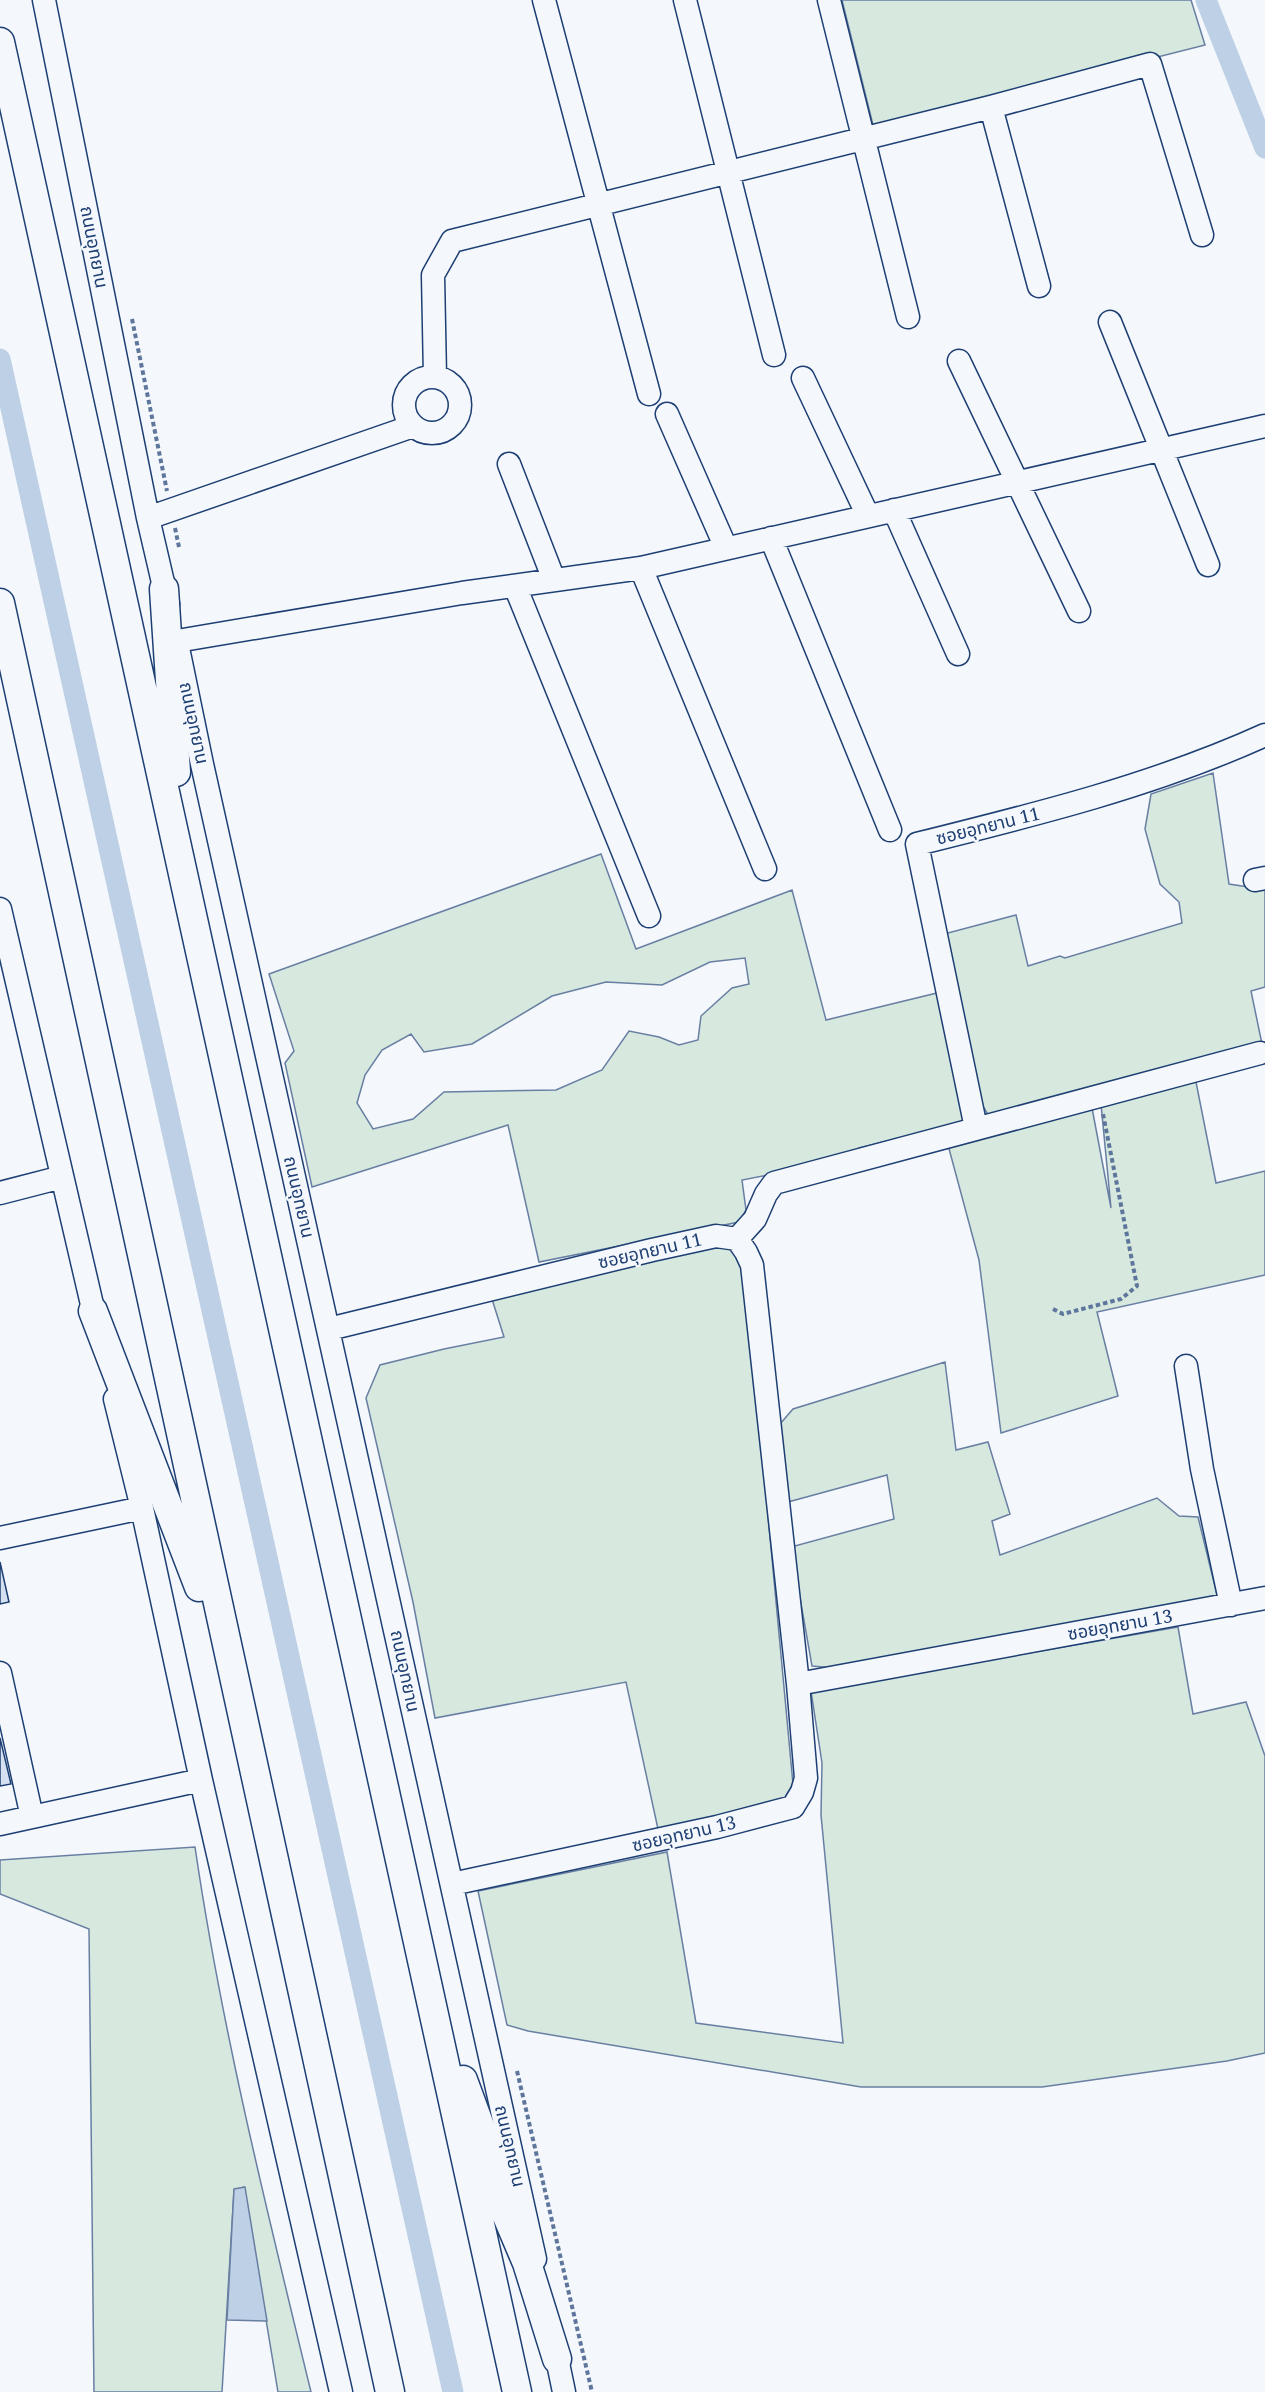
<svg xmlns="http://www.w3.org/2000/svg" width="1265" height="2392" viewBox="0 0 1265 2392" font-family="'Noto Serif','Noto Sans Thai',serif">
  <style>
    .green { fill: #d7e8df; stroke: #687fa3; stroke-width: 1.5; fill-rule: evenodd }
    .water { fill: #bed0e5; stroke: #687fa3; stroke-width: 1.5 }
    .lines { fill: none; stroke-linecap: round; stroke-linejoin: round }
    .canal { stroke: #bed0e5; stroke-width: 21 }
    .building { fill: #d5e0f0; stroke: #1d3f73; stroke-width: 1.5 }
    .minor-casing { stroke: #1d3f73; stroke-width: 25 }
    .major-casing { stroke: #1d3f73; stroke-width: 31 }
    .path { stroke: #5e769c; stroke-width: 4; stroke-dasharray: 4.5 3; stroke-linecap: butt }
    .minor { stroke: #f4f7fb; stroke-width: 22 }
    .major { stroke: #f4f7fb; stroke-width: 28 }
    .labels { text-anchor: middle; stroke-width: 4.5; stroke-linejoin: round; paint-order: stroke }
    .street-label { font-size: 18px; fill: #1d3f73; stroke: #f4f7fb }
  </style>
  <rect width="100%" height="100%" fill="#f4f7fb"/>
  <path class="green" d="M 842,0 L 1191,0 L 1205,45 L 874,129 Z
    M 1213,773 L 1229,884 L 1255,888 L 1265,887 L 1265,987 L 1251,991 L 1262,1044 L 990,1118 L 981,1103 L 944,934 L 1016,915 L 1028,966 L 1060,956 L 1065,958 L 1182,923 L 1179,902 L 1160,884 L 1145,829 L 1151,794 Z
    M 601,854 L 636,949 L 792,890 L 826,1020 L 937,993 L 964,1122 L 859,1148 L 851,1159 L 742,1180 L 746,1210 L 739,1222 L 539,1262 L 508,1125 L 312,1187 L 285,1063 L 294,1051 L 269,974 ZM 745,958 L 749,984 L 732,988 L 701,1016 L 698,1040 L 679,1045 L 659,1037 L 629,1031 L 602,1070 L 556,1090 L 444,1092 L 413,1119 L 373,1129 L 357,1103 L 365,1075 L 382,1050 L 411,1034 L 424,1052 L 472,1044 L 552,996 L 606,982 L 662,985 L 710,962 Z
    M 1196,1082 L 1216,1183 L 1265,1171 L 1265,1275 L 1097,1312 L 1118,1396 L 1001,1433 L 979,1260 L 948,1145 L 1092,1108 L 1111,1208 L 1101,1104 Z
    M 727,1245 L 739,1256 L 746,1279 L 793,1784 L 782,1802 L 658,1829 L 626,1682 L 435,1718 L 413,1602 L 366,1398 L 380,1365 L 444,1349 L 504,1337 L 491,1296 Z
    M 945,1362 L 956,1450 L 988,1442 L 1010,1514 L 992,1521 L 1000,1555 L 1157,1498 L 1179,1516 L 1198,1517 L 1218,1599 L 834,1668 L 812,1666 L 791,1547 L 894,1519 L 887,1475 L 788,1502 L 780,1424 L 793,1409 Z
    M 1178,1627 L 1193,1714 L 1246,1702 L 1265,1756 L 1265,2053 L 1227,2061 L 1042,2087 L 861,2087 L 528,2031 L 507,2025 L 478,1891 L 667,1852 L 696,2023 L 843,2043 L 821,1815 L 822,1763 L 811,1691 Z
    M 195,1847 C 222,2031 267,2211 311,2392 L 278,2392 L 244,2187 L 234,2190 L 222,2392 L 94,2392 L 89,1929 L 0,1894 L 0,1860 Z"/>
  <path class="water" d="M 245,2187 L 267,2321 L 227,2320 L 234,2189 Z"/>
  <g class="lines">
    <path class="canal" d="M 1206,0 L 1265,148
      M 0,359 L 453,2392"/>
  </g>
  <path class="building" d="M 0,1562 L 9,1602 L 0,1604 Z
    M 0,1738 L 11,1784 L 0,1786 Z"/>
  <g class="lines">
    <defs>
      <path id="minor" d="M 44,0 L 148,518 L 168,604
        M 544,0 L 649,394
        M 685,0 L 774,355
        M 829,0 L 908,317
        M 991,107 L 1039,286
        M 1110,322 L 1208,565
        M 959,361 L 1079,611
        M 435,377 L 433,275 L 452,241 L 991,107 L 1150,64 L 1202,235
        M404 405a28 28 0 1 1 56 0a28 28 0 1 1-56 0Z
        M 803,378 L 868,516
        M 667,414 L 726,548
        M 509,464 L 554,580
        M 894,510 L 958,654
        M 148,518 L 413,426
        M 771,538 L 890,830
        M 641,568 L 765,869
        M 515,586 L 649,916
        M 177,641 L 462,593 L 641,568 L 1265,426
        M 178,648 L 202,764 L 535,2259
        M 1255,880 L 1265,878
        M 0,909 L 97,1326
        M 976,1128 L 917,844 C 1034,815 1155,785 1265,735
        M 0,1193 L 62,1177
        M 329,1329 L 652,1250 L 716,1236 L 737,1239 L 755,1219 L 766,1194 L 774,1183 L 1260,1053
        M 1186,1366 L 1202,1469 L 1231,1605
        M 115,1399 L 142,1508 L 201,1780 L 341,2392
        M 0,1538 L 142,1508
        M 0,1673 L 32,1817
        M 798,1684 L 1265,1598
        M 0,1824 L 201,1780
        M 452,1884 L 717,1827 L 793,1807 L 802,1792 L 806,1778 L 798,1684 L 752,1265 L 746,1252 L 737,1239
        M 554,2344 L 564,2392"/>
      <path id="major" d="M 0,42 L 517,2392
        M 164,589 L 176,772
        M 0,603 L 390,2392
        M 93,1311 L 199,1587
        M 463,2080 L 487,2145 L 504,2209 L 527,2263 L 557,2359"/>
    </defs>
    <use href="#minor" class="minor-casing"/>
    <use href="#major" class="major-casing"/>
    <path class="path" d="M 132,319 L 167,491
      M 175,528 L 179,547
      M 1053,1309 L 1063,1314 L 1121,1299 L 1137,1286 L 1103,1114
      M 517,2071 L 592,2392"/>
    <use href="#minor" class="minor"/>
    <use href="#major" class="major"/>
  </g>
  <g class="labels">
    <g class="street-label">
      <text transform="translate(94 247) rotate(79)" y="6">ถนนอุทยาน</text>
      <text transform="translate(194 723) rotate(78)" y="6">ถนนอุทยาน</text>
      <text transform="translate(988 826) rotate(-14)" y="6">ซอยอุทยาน 11</text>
      <text transform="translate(299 1197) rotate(77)" y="6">ถนนอุทยาน</text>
      <text transform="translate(650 1251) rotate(-13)" y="6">ซอยอุทยาน 11</text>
      <text transform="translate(1120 1625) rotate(-10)" y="6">ซอยอุทยาน 13</text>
      <text transform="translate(405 1671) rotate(78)" y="6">ถนนอุทยาน</text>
      <text transform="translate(684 1834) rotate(-13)" y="6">ซอยอุทยาน 13</text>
      <text transform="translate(510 2146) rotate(77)" y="6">ถนนอุทยาน</text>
    </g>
  </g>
</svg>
